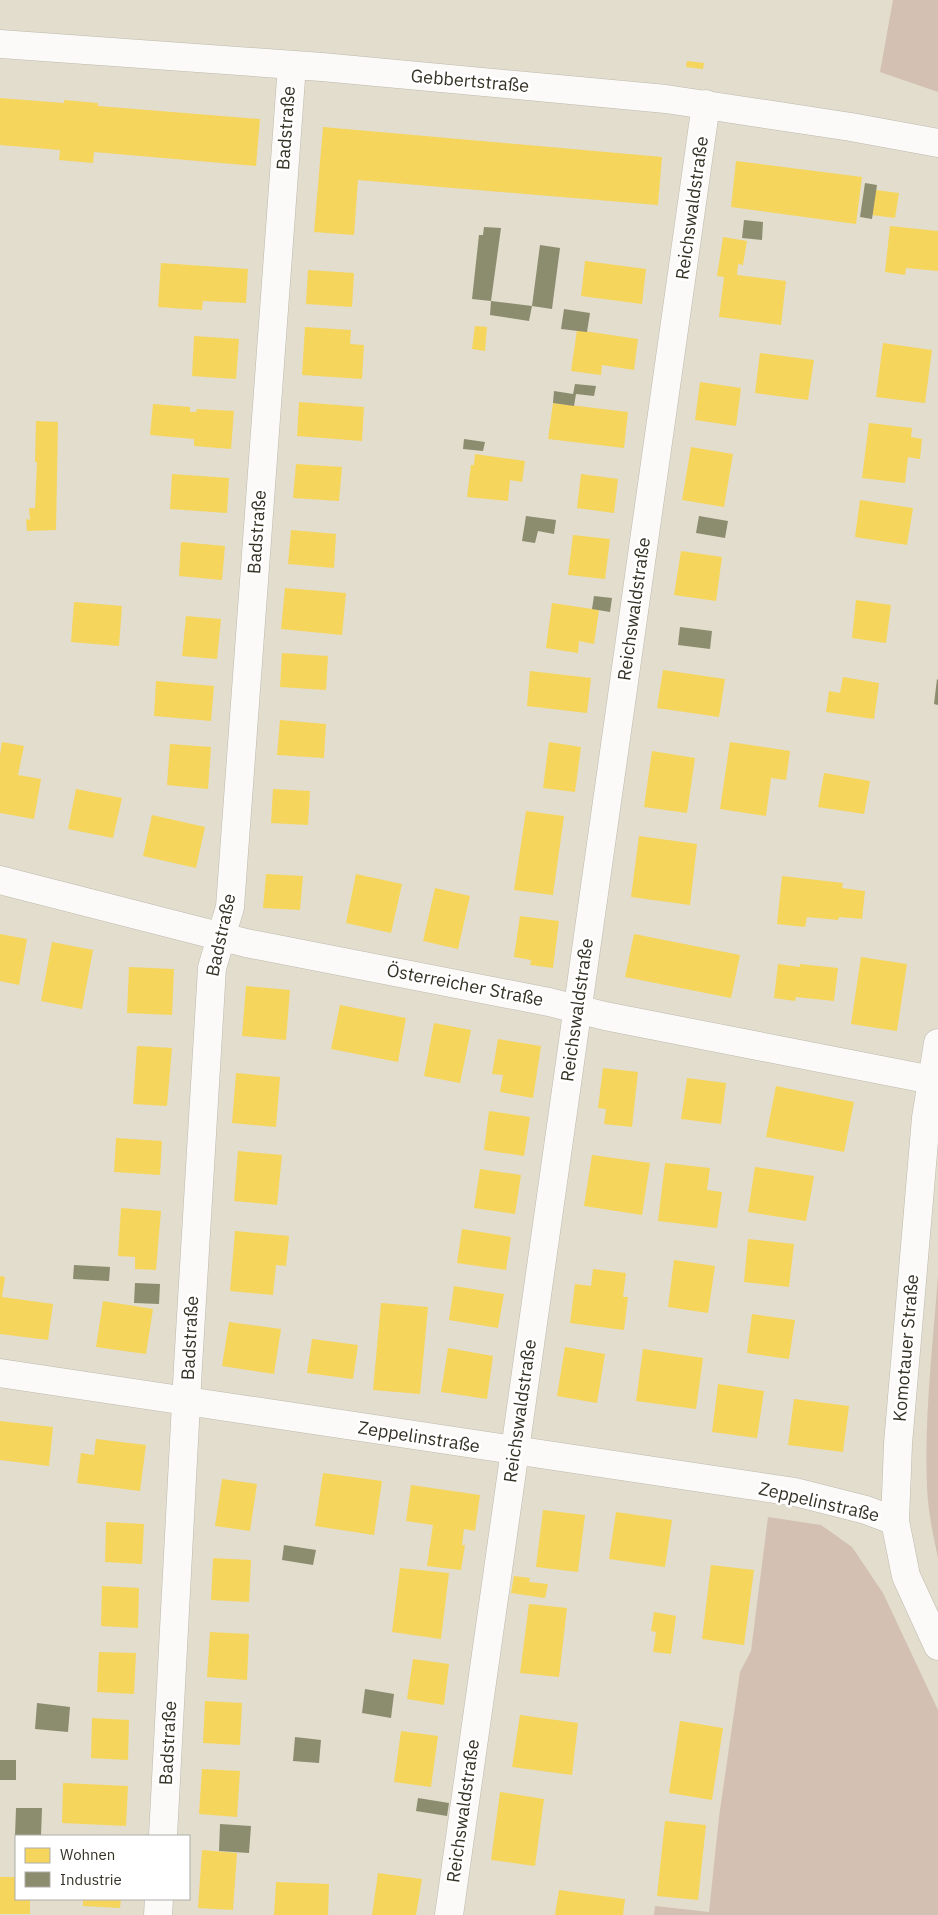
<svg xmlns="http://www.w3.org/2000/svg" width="938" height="1915" viewBox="0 0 938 1915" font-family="'IBM Plex Sans',sans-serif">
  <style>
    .green { fill: #d3c0b3 }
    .homes { fill: #f6d55c }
    .industry { fill: #8c8c6e }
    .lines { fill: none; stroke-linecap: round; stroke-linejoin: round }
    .minor-casing { stroke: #bdb9ac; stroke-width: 29 }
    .minor { stroke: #fbfaf8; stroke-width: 28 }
    .labels { text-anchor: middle; stroke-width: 5; stroke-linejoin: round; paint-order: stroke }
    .street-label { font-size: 18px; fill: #353226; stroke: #fff }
  </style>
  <rect width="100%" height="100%" fill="#e2ddcd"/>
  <path class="green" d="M 893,0 L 938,0 L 938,92 L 880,72 Z
    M 938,1275 L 938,1558 C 933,1535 928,1511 927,1487 C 924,1416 933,1345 938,1275 Z
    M 768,1517 L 821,1525 L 852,1547 L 883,1593 L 938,1710 L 938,1915 L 654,1915 L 655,1906 L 709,1912 L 719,1817 L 740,1672 L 751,1651 Z"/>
  <path class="homes" d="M 687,61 L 704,63 L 703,69 L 686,67 Z
    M 0,98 L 64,103 L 64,100 L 98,103 L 98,106 L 260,119 L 256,166 L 94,152 L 93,163 L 59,160 L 60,150 L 0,145 Z
    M 323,127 L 662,157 L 658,205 L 358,180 L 354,235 L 314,232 Z
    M 736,161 L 862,177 L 856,224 L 731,207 Z
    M 876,190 L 899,193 L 895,218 L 872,215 Z
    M 890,226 L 938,231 L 938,271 L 906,268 L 905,275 L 885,272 Z
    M 723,237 L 747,241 L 743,265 L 738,264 L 737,275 L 786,281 L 781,325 L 719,317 L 724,277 L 717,276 Z
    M 585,261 L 646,269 L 642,304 L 581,296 Z
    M 161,263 L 248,269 L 246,303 L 203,301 L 202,310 L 158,307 Z
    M 308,270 L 354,273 L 352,307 L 306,304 Z
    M 475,326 L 487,327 L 485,351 L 472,349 Z
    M 305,327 L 351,330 L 350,344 L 364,345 L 362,379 L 302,375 Z
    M 577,330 L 638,339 L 634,370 L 602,365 L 601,375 L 571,371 Z
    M 194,336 L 239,339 L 236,379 L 192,376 Z
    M 883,343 L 932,350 L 925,403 L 876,397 Z
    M 760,353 L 814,360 L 808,400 L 755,393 Z
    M 700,382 L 741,388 L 736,426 L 695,420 Z
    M 299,402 L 364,407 L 362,441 L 297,436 Z
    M 553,403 L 628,412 L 624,448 L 548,439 Z
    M 153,404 L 190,407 L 190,412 L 196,412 L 197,409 L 234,411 L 231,449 L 194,446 L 194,439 L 150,435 Z
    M 36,421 L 58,422 L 56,530 L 27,531 L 26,519 L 30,520 L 29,508 L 35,508 L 37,462 L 35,462 Z
    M 869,423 L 912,428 L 911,437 L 922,439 L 920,459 L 908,457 L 905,483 L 862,478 Z
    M 691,447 L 733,454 L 724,507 L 682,500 Z
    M 475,454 L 525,461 L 522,482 L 510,480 L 508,501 L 467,497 L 471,465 L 474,465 Z
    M 296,464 L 342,467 L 339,501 L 293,498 Z
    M 172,474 L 229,478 L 227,513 L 170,509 Z
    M 581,474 L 618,479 L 614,513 L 577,508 Z
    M 860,500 L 913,508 L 907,545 L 855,537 Z
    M 291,530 L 336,534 L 334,568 L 288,564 Z
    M 573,535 L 610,539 L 605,579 L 568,575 Z
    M 181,542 L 225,546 L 222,580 L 179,576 Z
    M 681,551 L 722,557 L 716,601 L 674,595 Z
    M 285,588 L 346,593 L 342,635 L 281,629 Z
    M 856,600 L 891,605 L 886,643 L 852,638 Z
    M 74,602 L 122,606 L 119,646 L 71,642 Z
    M 552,603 L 599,610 L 594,644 L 579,641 L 578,653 L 546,648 Z
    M 186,616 L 221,619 L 217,659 L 182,656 Z
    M 282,653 L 328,656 L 326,690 L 280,687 Z
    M 663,670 L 725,679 L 719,717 L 657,708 Z
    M 530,671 L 591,678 L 587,713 L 527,706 Z
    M 843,677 L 879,683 L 874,719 L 826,712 L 829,691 L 840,693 Z
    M 156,681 L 214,686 L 211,721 L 154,716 Z
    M 280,720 L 326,724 L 324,758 L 277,755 Z
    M 2,742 L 24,746 L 18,775 L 41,779 L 34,819 L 0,813 L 0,755 Z
    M 549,742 L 581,747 L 575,792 L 543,788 Z
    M 730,742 L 790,751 L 786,780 L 771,778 L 766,816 L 720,809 Z
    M 170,744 L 211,747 L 208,789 L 167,785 Z
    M 652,751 L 695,758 L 687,813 L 644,807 Z
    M 824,773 L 870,781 L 864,814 L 818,807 Z
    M 76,789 L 122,798 L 113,838 L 68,829 Z
    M 273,789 L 310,791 L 308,825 L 271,823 Z
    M 526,811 L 564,816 L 553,895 L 514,890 Z
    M 152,815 L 205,827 L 196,868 L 143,856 Z
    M 639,836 L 697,844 L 690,905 L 631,897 Z
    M 266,874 L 303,876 L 300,910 L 263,908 Z
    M 356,874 L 402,884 L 391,933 L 346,923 Z
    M 782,876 L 843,883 L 842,888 L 865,891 L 862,919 L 839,917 L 838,920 L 807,917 L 805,927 L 777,924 Z
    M 435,888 L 470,896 L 458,949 L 423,941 Z
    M 520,916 L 559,921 L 553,968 L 530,965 L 531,960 L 514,957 Z
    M 0,934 L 27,939 L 19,985 L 0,981 Z
    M 634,934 L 740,955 L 731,998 L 625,977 Z
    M 52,942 L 93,950 L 82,1009 L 41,1001 Z
    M 861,957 L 907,964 L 897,1031 L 851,1024 Z
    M 778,964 L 800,967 L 800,964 L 838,968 L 834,1001 L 796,997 L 795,1001 L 774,998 Z
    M 129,967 L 174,969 L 172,1015 L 127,1013 Z
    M 246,986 L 290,990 L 286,1040 L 242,1036 Z
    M 340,1005 L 406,1018 L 398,1062 L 331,1049 Z
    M 434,1023 L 471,1030 L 460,1083 L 424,1076 Z
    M 498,1039 L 541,1046 L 533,1098 L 500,1092 L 503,1075 L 492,1074 Z
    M 137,1046 L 172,1048 L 167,1106 L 133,1104 Z
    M 603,1068 L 638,1072 L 632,1127 L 604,1124 L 606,1109 L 598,1108 Z
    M 236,1073 L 280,1077 L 276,1127 L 232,1123 Z
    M 687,1078 L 726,1083 L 721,1124 L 681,1119 Z
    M 776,1086 L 854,1102 L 844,1152 L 766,1137 Z
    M 489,1111 L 530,1117 L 524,1156 L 484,1150 Z
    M 116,1138 L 162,1141 L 160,1175 L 114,1172 Z
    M 238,1151 L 282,1155 L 277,1205 L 234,1201 Z
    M 592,1155 L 650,1163 L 642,1215 L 584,1206 Z
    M 665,1163 L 710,1168 L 707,1190 L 722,1192 L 717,1228 L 658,1221 Z
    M 755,1167 L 814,1176 L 806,1221 L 748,1212 Z
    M 480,1169 L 521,1175 L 515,1214 L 474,1208 Z
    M 121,1208 L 161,1211 L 156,1270 L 135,1269 L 135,1257 L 118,1256 Z
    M 462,1229 L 511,1237 L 506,1270 L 457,1263 Z
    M 235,1231 L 289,1236 L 286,1266 L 276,1265 L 273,1295 L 230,1291 Z
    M 748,1239 L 794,1244 L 789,1287 L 744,1282 Z
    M 674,1260 L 715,1266 L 708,1313 L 668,1307 Z
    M 593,1269 L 626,1273 L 623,1297 L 628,1297 L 624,1330 L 570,1323 L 575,1284 L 591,1286 Z
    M 0,1276 L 5,1277 L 2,1297 L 53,1304 L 48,1340 L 0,1334 Z
    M 454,1286 L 504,1294 L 498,1328 L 449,1320 Z
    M 103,1301 L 153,1309 L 146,1354 L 96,1347 Z
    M 381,1303 L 428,1307 L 420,1394 L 373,1390 Z
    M 752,1314 L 795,1320 L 789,1359 L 747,1353 Z
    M 229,1322 L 281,1329 L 274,1374 L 222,1366 Z
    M 312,1339 L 358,1345 L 353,1379 L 307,1373 Z
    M 565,1347 L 605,1354 L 597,1403 L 557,1396 Z
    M 448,1348 L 493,1356 L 487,1399 L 441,1392 Z
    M 643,1349 L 703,1358 L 696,1409 L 636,1401 Z
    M 718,1384 L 764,1391 L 757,1438 L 712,1432 Z
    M 794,1399 L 849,1406 L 843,1452 L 788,1445 Z
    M 0,1421 L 53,1427 L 49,1466 L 0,1460 Z
    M 96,1439 L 146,1445 L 140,1491 L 77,1483 L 81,1453 L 94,1455 Z
    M 323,1473 L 382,1481 L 374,1535 L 315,1526 Z
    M 222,1479 L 257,1484 L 250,1531 L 215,1526 Z
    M 411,1485 L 480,1495 L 475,1531 L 464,1529 L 462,1545 L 465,1545 L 461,1570 L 427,1566 L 433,1525 L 406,1521 Z
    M 543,1510 L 585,1515 L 578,1572 L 536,1567 Z
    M 616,1512 L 672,1520 L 665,1567 L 609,1559 Z
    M 106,1522 L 144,1524 L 142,1564 L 105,1562 Z
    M 213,1558 L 251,1560 L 249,1602 L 211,1600 Z
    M 711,1565 L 754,1570 L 744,1645 L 702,1639 Z
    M 400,1568 L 449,1573 L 441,1639 L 392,1632 Z
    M 514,1576 L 530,1578 L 529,1582 L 548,1584 L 545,1598 L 511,1593 Z
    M 102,1586 L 139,1588 L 138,1628 L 101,1626 Z
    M 529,1604 L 567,1608 L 559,1677 L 520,1673 Z
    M 654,1612 L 676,1616 L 671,1654 L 653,1652 L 656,1632 L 651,1631 Z
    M 210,1632 L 249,1634 L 247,1680 L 207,1677 Z
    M 99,1652 L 136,1653 L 134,1694 L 97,1692 Z
    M 413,1659 L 449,1664 L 444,1705 L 407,1699 Z
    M 205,1701 L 242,1703 L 240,1745 L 203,1743 Z
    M 520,1715 L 578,1723 L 572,1775 L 512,1767 Z
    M 92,1718 L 129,1720 L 128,1760 L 91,1758 Z
    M 680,1721 L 723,1728 L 712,1800 L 669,1793 Z
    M 401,1731 L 438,1736 L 431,1787 L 394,1782 Z
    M 202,1769 L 240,1771 L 237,1817 L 199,1814 Z
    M 63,1783 L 128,1786 L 126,1826 L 62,1823 Z
    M 500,1792 L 544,1799 L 535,1866 L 491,1860 Z
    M 665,1821 L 706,1825 L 698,1900 L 657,1896 Z
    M 202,1850 L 237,1853 L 233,1910 L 198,1908 Z
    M 378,1873 L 422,1879 L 416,1915 L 372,1915 Z
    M 0,1877 L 16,1877 L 16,1899 L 30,1899 L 30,1914 L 0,1914 Z
    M 276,1882 L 329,1884 L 328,1915 L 274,1915 Z
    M 559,1890 L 625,1899 L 623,1915 L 555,1915 Z
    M 83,1899 L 121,1899 L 120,1908 L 83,1906 Z"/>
  <path class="industry" d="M 865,183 L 877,185 L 872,219 L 860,217 Z
    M 744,220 L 763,222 L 762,240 L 742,238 Z
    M 484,227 L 501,228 L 491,301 L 532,306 L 529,321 L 490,315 L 491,301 L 472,299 L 479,235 L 483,235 Z
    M 540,245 L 560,248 L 552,309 L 532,306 Z
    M 564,309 L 590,313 L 587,332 L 561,329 Z
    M 575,384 L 596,386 L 594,396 L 576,394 L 574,406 L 553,403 L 554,391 L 573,394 Z
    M 464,439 L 485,442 L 483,451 L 463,449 Z
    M 526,516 L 556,520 L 554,534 L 538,531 L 535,543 L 522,541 Z
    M 699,516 L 728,521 L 725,538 L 696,533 Z
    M 594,596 L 612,598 L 610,612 L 592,609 Z
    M 680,627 L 712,631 L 710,649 L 678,645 Z
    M 937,679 L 938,680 L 938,705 L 934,704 Z
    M 74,1265 L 110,1267 L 109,1281 L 73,1279 Z
    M 135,1283 L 160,1284 L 159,1304 L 134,1303 Z
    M 284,1545 L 316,1550 L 313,1565 L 282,1560 Z
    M 365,1689 L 394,1694 L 391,1718 L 362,1713 Z
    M 37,1703 L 70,1707 L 68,1732 L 35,1729 Z
    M 295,1737 L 321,1740 L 319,1763 L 293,1761 Z
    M 0,1760 L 16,1760 L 16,1780 L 0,1780 Z
    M 418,1798 L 449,1803 L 447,1816 L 416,1811 Z
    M 16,1808 L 42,1808 L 41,1836 L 15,1836 Z
    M 220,1824 L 251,1826 L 249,1853 L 219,1851 Z"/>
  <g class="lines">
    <defs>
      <path id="minor" d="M 0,44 L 322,67 L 666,99 L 851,127 L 938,143
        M 0,880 L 246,943 L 549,1002 L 605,1016 L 932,1080
        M 938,1043 L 926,1118 L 898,1444 L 895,1521 L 906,1576 L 938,1646
        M 0,1373 L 795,1492 L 866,1510 L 895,1521
        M 163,1836 L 188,1366 L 212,968 L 230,907 L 292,65
        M 158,1915 L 159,1899
        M 449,1915 L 706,104"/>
    </defs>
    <use href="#minor" class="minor-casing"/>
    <use href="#minor" class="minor"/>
  </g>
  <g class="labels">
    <g class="street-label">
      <text transform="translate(470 81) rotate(5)" y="6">Gebbertstraße</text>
      <text transform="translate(286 128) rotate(-86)" y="6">Badstraße</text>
      <text transform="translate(692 208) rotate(-82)" y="6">Reichswaldstraße</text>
      <text transform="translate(257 532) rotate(-86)" y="6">Badstraße</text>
      <text transform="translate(634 609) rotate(-82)" y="6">Reichswaldstraße</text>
      <text transform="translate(221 935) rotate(-78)" y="6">Badstraße</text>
      <text transform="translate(465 985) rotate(11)" y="6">Österreicher Straße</text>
      <text transform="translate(577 1010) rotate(-82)" y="6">Reichswaldstraße</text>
      <text transform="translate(190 1338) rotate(-87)" y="6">Badstraße</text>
      <text transform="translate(906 1348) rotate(-85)" y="6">Komotauer Straße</text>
      <text transform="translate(520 1411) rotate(-82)" y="6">Reichswaldstraße</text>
      <text transform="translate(419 1437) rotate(9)" y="6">Zeppelinstraße</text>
      <text transform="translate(819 1502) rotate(13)" y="6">Zeppelinstraße</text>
      <text transform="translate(168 1743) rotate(-87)" y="6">Badstraße</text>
      <text transform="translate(463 1811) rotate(-82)" y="6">Reichswaldstraße</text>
    </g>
  </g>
  <rect x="15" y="1835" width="175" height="65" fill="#ffffff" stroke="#aeada8"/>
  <rect x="25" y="1848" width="25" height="15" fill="#f6d55c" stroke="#aeada8"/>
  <text x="60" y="1860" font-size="15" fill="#353226">Wohnen</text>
  <rect x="25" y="1872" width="25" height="15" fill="#8c8c6e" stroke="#aeada8"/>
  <text x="60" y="1885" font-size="15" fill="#353226">Industrie</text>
</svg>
